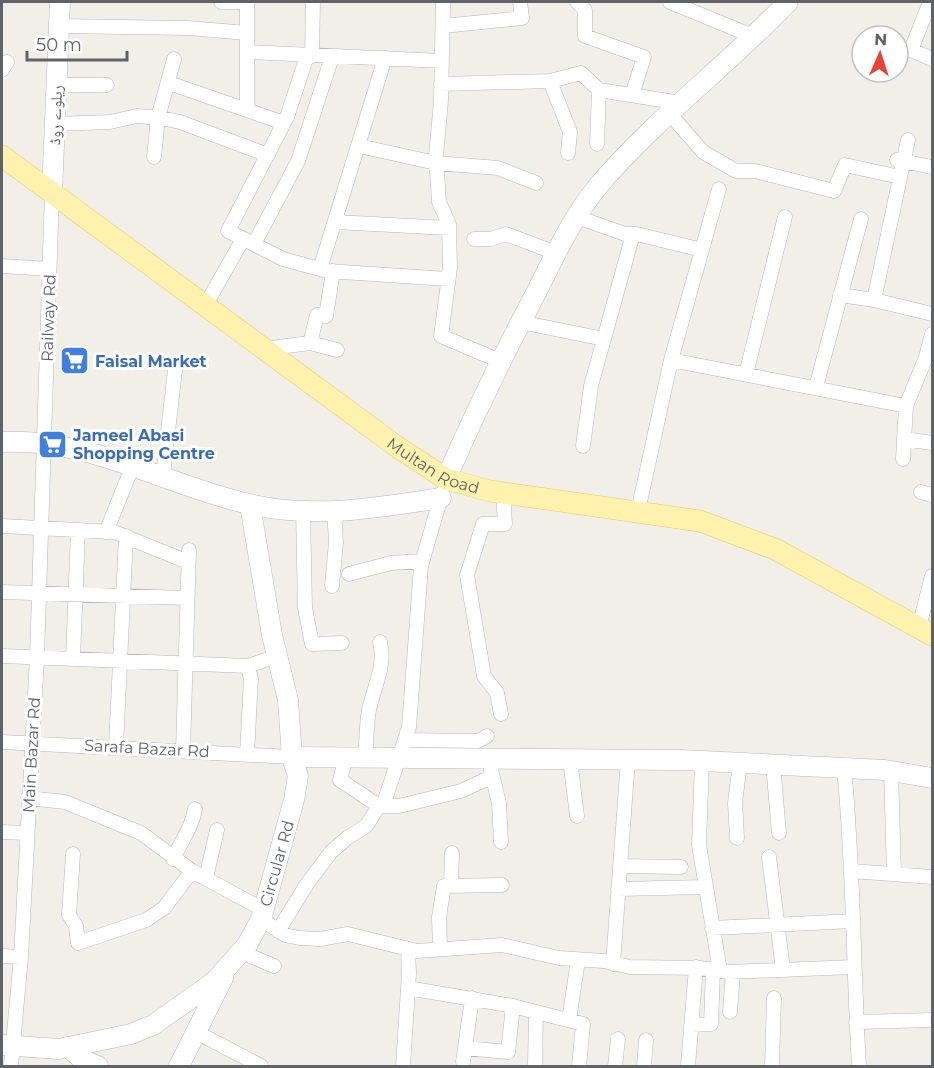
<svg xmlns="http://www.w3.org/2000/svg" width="934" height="1068" viewBox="0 0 934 1068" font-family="Montserrat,'Noto Naskh Arabic',sans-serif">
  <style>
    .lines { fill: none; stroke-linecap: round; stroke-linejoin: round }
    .street-casing { stroke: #b5b8bc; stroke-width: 15 }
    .secondary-casing { stroke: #b6babf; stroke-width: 21 }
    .primary-casing { stroke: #f2c960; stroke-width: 22 }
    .street { stroke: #fff; stroke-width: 14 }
    .secondary { stroke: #fff; stroke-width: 20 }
    .primary { stroke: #fff2af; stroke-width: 21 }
    .labels { text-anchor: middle; stroke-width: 6; stroke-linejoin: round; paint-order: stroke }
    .street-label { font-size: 16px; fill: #5f6368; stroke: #fff }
    .shop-label { font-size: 16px; font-weight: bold; fill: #366cbe; stroke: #fff; text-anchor: start }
  </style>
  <rect width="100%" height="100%" fill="#f1efe8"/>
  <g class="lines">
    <defs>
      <path id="street" d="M 221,2 L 247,2
        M 443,2 L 441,101 L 436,156 L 439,202 L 449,224 L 450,268 L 441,336 L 500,361
        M 577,2 L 585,10 L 585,36 L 644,57 L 632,95
        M 670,2 L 755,37
        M 930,2 L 911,50 L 932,59
        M 59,26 L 188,28 L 247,33
        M 443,26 L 522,18 L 520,2
        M 247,52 L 442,61
        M 307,56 L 287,117 L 228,231 L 283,259 L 327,271 L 448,279
        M 312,56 L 313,2
        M 2,70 L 7,62
        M 550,81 L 570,132 L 568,153
        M 169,83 L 284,123
        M 441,84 L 550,81 L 581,73 L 599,90 L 597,144
        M 56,85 L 107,85
        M 599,90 L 681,103
        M 247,110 L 247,2
        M 670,114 L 703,152 L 736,171 L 755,171 L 834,191 L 845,165 L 900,177
        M 55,124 L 110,122 L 137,116 L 161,118 L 180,122 L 268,155
        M 359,146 L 436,163 L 498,168 L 536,183
        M 154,157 L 158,118 L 174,59
        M 897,160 L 932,167
        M 577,217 L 625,234 L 637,234 L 702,250
        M 335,222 L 449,228
        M 474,239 L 491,239 L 506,234 L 556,253
        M 254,244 L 298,161 L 332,57
        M 2,266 L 49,269
        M 320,269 L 385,58
        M 840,295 L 874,300 L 932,314
        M 874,300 L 908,140
        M 205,306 L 243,239
        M 520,322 L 604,339
        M 310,343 L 317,315 L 326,316 L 333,271
        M 264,349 L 310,343 L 337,350
        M 671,360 L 906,406
        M 746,374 L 785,217
        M 816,387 L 861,219
        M 904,439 L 932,443
        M 583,446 L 591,386 L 633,234
        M 903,459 L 906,406 L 926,357 L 932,334
        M 163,475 L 175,370
        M 921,492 L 932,495
        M 303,510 L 305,608 L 312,644 L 342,643
        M 638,511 L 671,360 L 719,189
        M 2,526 L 114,532 L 188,562
        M 106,532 L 133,465
        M 349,574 L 391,563 L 422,561
        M 332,586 L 336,542 L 334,510
        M 2,592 L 187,598
        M 919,627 L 932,576
        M 2,656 L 248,666 L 277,656
        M 73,659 L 78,530
        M 501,714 L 497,693 L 484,676 L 467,575 L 483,524 L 505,524 L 503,493
        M 405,740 L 478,741 L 487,736
        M 2,742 L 292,757
        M 116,746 L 126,536
        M 183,750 L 189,550
        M 247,754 L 251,679 L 248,666
        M 346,757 L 340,780 L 379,806 L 399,806 L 461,791 L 491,777
        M 365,757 C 367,741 366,725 369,710 C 374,686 386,666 380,642
        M 570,759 L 577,816
        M 702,761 L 699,845 L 720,971
        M 773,764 L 779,833
        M 844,768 C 854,867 853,967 859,1066
        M 491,770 L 499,803 L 501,842
        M 891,771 L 894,874
        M 28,798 L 65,802 L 141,833 L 192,871 L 264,910
        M 383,806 L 409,727 L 421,566 L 442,493
        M 2,832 L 27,833
        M 737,838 L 735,803 L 740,763
        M 73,854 L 69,915 L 76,926 L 78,943 L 146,920 L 164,908 L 192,871
        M 769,857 L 783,970
        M 173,859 C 181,841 192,828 195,809
        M 620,866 L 681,867
        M 852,871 L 932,877
        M 206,878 L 217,830
        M 451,886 L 452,853
        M 618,889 L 705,887
        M 261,919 L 285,935 L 299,938 L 320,939 L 348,934 L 417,951 L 502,945 L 559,958 L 604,961 L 630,967 L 700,968 L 728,972 L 853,967
        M 712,928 L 853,921
        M 278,931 L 307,884 L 331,852 L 347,838 L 366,826 L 379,806
        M 440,949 L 439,917 L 444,886 L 502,885
        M 241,952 L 274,966
        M 2,956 L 21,957
        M 613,964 L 628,759
        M 408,988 L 513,1006 L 583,1024 L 579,1066
        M 730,1012 L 733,972
        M 569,1020 L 578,960
        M 856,1022 L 932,1020
        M 691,1025 L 711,1024 L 713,970
        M 196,1032 L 261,1066
        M 465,1048 L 508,1052 L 513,1006
        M 463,1062 L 472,998
        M 11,1066 L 21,957 L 37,657 L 52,192
        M 403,1066 L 409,973 L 408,949
        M 535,1066 L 536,1013
        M 615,1066 L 618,1039
        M 644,1066 L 646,1040
        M 688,1066 L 696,967
        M 772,1066 L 774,998"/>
      <g id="secondary">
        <path d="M 52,192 L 60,2"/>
        <path d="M 2,442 C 91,438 165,485 249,504 C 312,519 379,508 441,498"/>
        <path d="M 446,479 C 474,415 504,353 537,291 C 555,255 573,216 599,185 C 656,118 728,65 788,2"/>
        <path d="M 292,757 L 681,760 L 885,770 L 932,778"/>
        <path id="s1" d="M 2,1045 L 59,1049 L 131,1034 L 153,1025 L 214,982 L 247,945 L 261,919 L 294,800 L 298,776 L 292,757 L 288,700 L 272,635 L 250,505"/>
        <path d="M 68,1047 L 83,1060 L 98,1066"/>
        <path d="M 179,1066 L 223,978"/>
      </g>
      <g id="primary">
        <path id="s2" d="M 2,156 L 396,446 L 446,479 L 490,491 L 700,521 L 775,549 L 932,635"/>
      </g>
    </defs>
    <use href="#street" class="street-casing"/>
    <use href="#secondary" class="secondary-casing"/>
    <use href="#primary" class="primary-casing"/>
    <use href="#street" class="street"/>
    <use href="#secondary" class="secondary"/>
    <use href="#primary" class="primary"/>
  </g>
  <defs>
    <symbol id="supermarket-square" viewBox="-11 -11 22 22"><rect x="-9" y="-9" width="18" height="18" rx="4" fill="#3f7fe0" stroke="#fff"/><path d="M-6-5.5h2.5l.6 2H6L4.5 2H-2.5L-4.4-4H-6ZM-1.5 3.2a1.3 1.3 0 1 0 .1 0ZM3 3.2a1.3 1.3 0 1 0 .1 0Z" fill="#fff"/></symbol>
  </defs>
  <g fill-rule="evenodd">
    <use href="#supermarket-square" x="58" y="344" width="33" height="33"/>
    <use href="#supermarket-square" x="36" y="428" width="33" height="33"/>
  </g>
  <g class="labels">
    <g class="street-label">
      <text transform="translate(55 115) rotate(-88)" y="6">ریلوے روڈ</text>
      <text transform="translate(48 318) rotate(-88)" y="6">Railway Rd</text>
      <text dy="6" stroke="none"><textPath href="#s2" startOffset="532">Multan Road</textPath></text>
      <text transform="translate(147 748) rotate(3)" y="6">Sarafa Bazar Rd</text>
      <text transform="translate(31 755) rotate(-87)" y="6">Main Bazar Rd</text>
      <text dy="6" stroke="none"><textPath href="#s1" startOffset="366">Circular Rd</textPath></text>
    </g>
    <g class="shop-label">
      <text x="95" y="367">Faisal Market</text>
      <text x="73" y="441">Jameel Abasi<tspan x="73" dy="18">Shopping Centre</tspan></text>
    </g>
  </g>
  <rect width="934" height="1068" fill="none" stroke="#5f6368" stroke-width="6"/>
  <g transform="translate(880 54) rotate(3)"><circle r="28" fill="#ffffff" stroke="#bfc1c3" stroke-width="1.5"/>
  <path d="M0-4.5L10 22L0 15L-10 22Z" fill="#ea4335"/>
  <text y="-9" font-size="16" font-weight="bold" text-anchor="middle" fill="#5f6368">N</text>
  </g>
  <path d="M27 51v9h100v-9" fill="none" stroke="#5f6368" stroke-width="3"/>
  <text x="36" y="51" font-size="18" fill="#5f6368" stroke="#ffffff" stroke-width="4.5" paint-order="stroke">50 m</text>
</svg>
